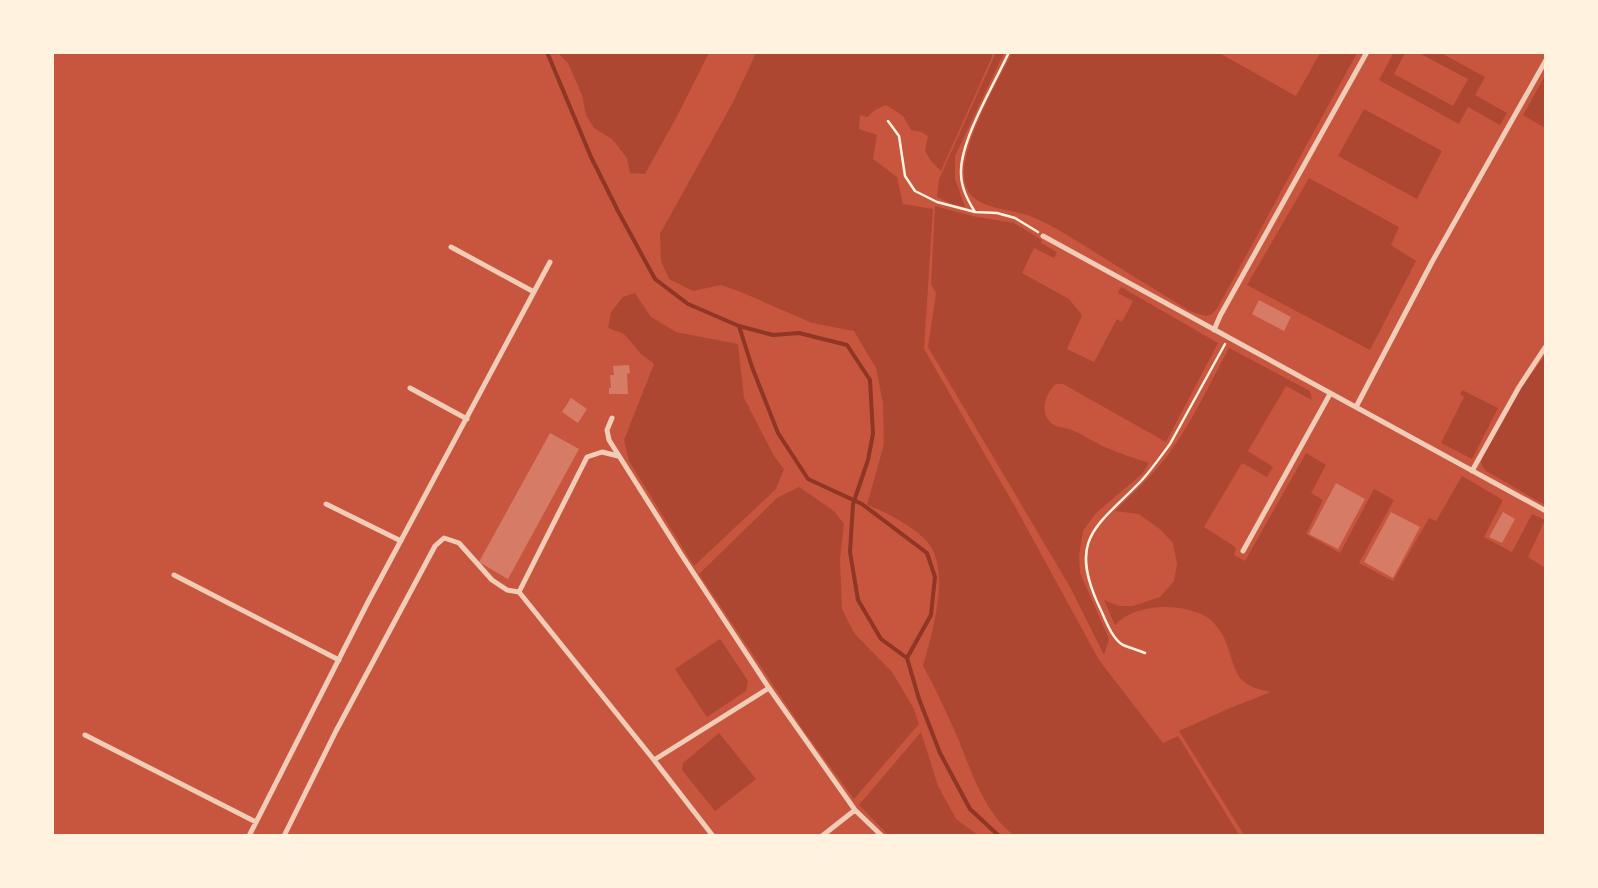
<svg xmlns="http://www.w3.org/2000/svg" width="1598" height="888" viewBox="0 0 1598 888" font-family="'Public Sans',sans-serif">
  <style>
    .green { fill: #ae4732 }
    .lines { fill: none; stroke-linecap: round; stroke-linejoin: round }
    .stream { stroke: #8f3625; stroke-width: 4 }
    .building { fill: #d67c66 }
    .path { stroke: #fff3e0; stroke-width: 2.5 }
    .minor { stroke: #f1ccb7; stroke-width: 5 }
  </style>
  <rect width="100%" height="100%" fill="#c8553d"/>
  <path class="green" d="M 1394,52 L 1405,53 L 1394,74 L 1453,106 L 1468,79 L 1419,53 L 1441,53 L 1485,77 L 1475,95 L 1507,113 L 1500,125 L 1468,107 L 1459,124 L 1379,80 Z
    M 558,53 L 709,53 L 676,118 L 645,174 L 630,173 L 627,158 L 612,139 L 594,128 L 586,115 L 582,95 L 568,63 Z
    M 756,53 L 992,53 L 992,57 L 941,171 L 931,161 L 925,151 L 928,136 L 921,132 L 911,130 L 903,116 L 886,105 L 875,110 L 867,117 L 860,115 L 859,129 L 877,135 L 873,159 L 897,177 L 903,204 L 933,209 L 924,349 L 1017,510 L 1099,660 L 1163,743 L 1178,736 L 1239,835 L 1014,835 C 985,815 970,768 957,736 C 946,712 936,689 923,666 C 932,634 949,577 931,547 C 920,529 886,512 867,505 L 884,444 L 883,403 L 876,368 L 854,331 L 812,323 L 741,292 L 721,285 L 693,291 L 669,279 L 661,261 L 660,234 L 732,104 Z
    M 995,53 L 1004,53 L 955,156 L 955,179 L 965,207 L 952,204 L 937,197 L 939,179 L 994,57 Z
    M 1012,53 L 1219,53 L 1296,96 L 1320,53 L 1357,53 L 1219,305 C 1210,320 1205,316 1190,311 C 1158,292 1127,272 1096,253 C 1075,240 1053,225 1030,216 C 1009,208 971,210 965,183 C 957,151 997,83 1012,53 Z
    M 1545,76 L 1545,128 L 1523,115 Z
    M 1364,109 L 1442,151 L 1417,199 L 1338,156 Z
    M 1309,178 L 1399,227 L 1391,245 L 1416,261 L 1370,350 L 1247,285 Z
    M 935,206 L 972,216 L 1014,223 L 1042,240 L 1041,243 L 1057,252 L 1054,258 L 1034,248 L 1022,273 L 1069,299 L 1082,315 L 1067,349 L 1094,362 L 1117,319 L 1122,322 L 1133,301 L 1118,293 L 1121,287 L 1218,343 L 1166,442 L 1063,384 L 1056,384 C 1045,393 1039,414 1052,424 C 1059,429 1068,427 1074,431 C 1084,435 1092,441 1102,446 C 1117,452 1133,458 1149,463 L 1142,474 L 1096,513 L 1083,531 L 1079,556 L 1080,573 L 1109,639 L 1104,655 L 1070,587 L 928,347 L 936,293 L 931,284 Z
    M 635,293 L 651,317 L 676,332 L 738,344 L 744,398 L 774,456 L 784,469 L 776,489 L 694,566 L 629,461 L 624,440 L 654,364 L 641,354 L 624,334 L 608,328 L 611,312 L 623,297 Z
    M 1229,348 L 1310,391 L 1312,400 L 1286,386 L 1248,451 L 1273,467 L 1267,477 L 1242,463 L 1204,527 L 1234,546 L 1236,549 L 1234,555 L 1245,561 L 1306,453 L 1326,465 L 1311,493 L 1323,500 L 1306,534 L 1340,553 L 1374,489 L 1394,500 L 1359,563 L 1393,581 L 1429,518 L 1436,521 L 1462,476 L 1503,500 L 1484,537 L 1512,552 L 1532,514 L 1545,520 L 1528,557 L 1545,568 L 1545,835 L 1244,835 L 1179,731 L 1230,708 L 1271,692 C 1259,689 1249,688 1240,678 C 1233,669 1229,645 1221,632 C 1218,629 1215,623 1211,620 C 1187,602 1136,602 1115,625 L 1104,600 L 1119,606 L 1133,606 L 1160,597 L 1174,581 L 1177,564 L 1173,543 L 1161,530 L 1139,514 L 1115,511 C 1135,492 1154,474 1170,452 C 1193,420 1210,383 1229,348 Z
    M 1545,355 L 1545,505 L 1486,471 L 1482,466 L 1481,460 L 1514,398 Z
    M 1462,390 L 1498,408 L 1472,459 L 1441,443 L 1464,397 L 1460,394 Z
    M 799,487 L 834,511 L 844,524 L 840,560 L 842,609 L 854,633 L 892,672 L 914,709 L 919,724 L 854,799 L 806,734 L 699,574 L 777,498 Z
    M 720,639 L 748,681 L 746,691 L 707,717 L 675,669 Z
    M 921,732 L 938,786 L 956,819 L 978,835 L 888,835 L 859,805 Z
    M 719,733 L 756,779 L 715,811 L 682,770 L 683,763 Z"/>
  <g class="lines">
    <path class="stream" d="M 547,52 L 591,157 L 618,211 L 655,279 L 688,304 L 739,326 L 752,367 L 778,433 L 808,479 L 862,504 L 927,553 L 935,577 L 931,615 L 907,658 L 919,699 L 940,753 L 970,809 L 999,836
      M 739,326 L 773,335 L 799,333 L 847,345 L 870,380 L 873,434 L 868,460 L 853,504 L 850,552 L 858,600 L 881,639 L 907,658"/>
  </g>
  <path class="building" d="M 1259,300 L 1291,317 L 1284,331 L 1252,314 Z
    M 629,365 L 630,373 L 627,374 L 628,394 L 609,394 L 609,388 L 611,388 L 610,375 L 614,375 L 613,366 Z
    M 571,398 L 587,409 L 578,423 L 562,412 Z
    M 550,433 L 579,449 L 508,579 L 479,562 Z
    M 1336,483 L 1365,499 L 1338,549 L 1309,534 Z
    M 1391,512 L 1420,527 L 1393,578 L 1364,562 Z
    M 1503,512 L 1515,519 L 1502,543 L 1489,537 Z"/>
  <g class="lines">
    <path class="path" d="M 888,121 L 899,136 L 905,176 L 915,191 L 937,202 L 975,212 L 997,213 L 1015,218 L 1038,232
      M 975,212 C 967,199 961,187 961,173 C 960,140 995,83 1009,52
      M 1145,653 C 1138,650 1130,648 1123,645 C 1111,638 1105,618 1099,606 C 1067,537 1098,526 1142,480 C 1152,469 1161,456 1170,444 L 1225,344"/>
    <path class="minor" d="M 1043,236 L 1546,511
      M 451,247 L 534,292
      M 1214,330 L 1220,316 L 1367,52
      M 410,388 L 467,419
      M 1356,407 L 1432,262 L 1546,60
      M 612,418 L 607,430 L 609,440 L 681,554 L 769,688 L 855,810 L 882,836
      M 1472,471 L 1519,387 L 1546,346
      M 326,504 L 401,541
      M 1243,551 L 1330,394
      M 174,575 L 339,660
      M 519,592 L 587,457 L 602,452 L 618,456
      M 85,735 L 256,822
      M 654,760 L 769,688
      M 249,836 L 368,602 L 550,262
      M 284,836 L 336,731 L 435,546 L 444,538 L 459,543 L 492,580 L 507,590 L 519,592 L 654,760 L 713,836
      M 822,836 L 855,810"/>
  </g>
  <rect width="1598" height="888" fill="none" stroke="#fff3e0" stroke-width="108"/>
</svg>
